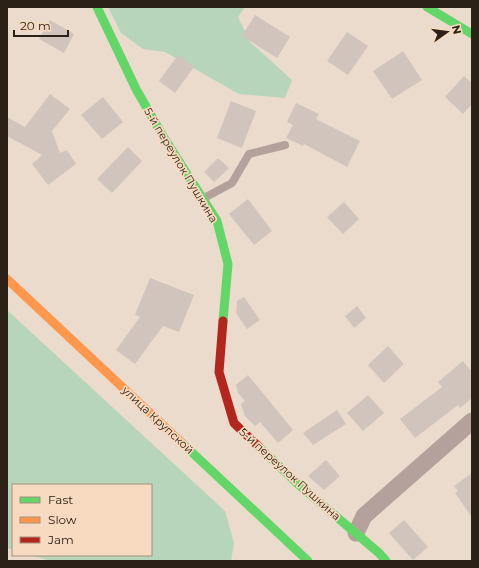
<svg xmlns="http://www.w3.org/2000/svg" width="479" height="568" viewBox="0 0 479 568" font-family="Montserrat,sans-serif">
  <style>
    .green { fill: #b6d5bb }
    .building { fill: #d1c4bc }
    .lines { fill: none; stroke-linecap: round; stroke-linejoin: round }
    .lane { stroke: #b4a19c; stroke-width: 8 }
    .street { stroke: #b4a19c; stroke-width: 17 }
    .fast { stroke: #63d668; stroke-width: 9 }
    .slow { stroke: #ff974d; stroke-width: 9 }
    .jam { stroke: #b3261e; stroke-width: 9 }
    .labels { text-anchor: middle; stroke-width: 3.5; stroke-linejoin: round; paint-order: stroke }
    .street-label { font-size: 11px; fill: #2b2117; stroke: #f7dabf }
  </style>
  <rect width="100%" height="100%" fill="#eadbcc"/>
  <path class="green" d="M 108,7 L 245,7 L 238,17 L 250,42 L 292,80 L 285,98 L 239,94 L 165,52 L 143,49 L 121,33 Z
    M 7,310 L 225,511 L 234,543 L 231,561 L 51,561 L 31,555 L 151,555 L 151,485 L 13,485 L 13,550 L 7,548 Z"/>
  <path class="building" d="M 255,15 L 290,37 L 277,58 L 242,36 Z
    M 50,20 L 74,34 L 64,53 L 39,39 Z
    M 347,32 L 368,46 L 348,75 L 327,61 Z
    M 403,51 L 422,80 L 392,99 L 373,71 Z
    M 178,55 L 194,67 L 175,93 L 159,81 Z
    M 464,76 L 472,83 L 472,104 L 463,114 L 445,97 Z
    M 50,94 L 70,109 L 52,131 L 60,153 L 67,150 L 76,164 L 48,185 L 32,164 L 42,155 L 7,136 L 7,117 L 25,127 Z
    M 103,97 L 123,122 L 102,139 L 81,115 Z
    M 231,101 L 256,111 L 242,148 L 217,138 Z
    M 296,103 L 319,114 L 316,119 L 360,141 L 347,167 L 304,144 L 303,146 L 286,138 L 293,125 L 287,122 Z
    M 128,147 L 142,161 L 112,193 L 97,179 Z
    M 218,158 L 229,168 L 214,182 L 204,172 Z
    M 248,199 L 272,231 L 254,245 L 229,214 Z
    M 344,202 L 359,219 L 343,234 L 327,217 Z
    M 150,278 L 194,295 L 179,332 L 163,326 L 135,364 L 116,350 L 140,317 L 135,315 Z
    M 244,297 L 260,320 L 247,329 L 236,313 L 237,301 Z
    M 357,306 L 366,318 L 354,328 L 345,316 Z
    M 388,346 L 404,364 L 384,383 L 368,365 Z
    M 463,361 L 472,372 L 472,398 L 460,408 L 458,405 L 415,438 L 400,419 L 442,387 L 438,382 Z
    M 248,375 L 293,430 L 278,443 L 260,422 L 255,426 L 245,416 L 241,404 L 245,401 L 238,393 L 236,385 Z
    M 368,395 L 384,413 L 363,431 L 347,413 Z
    M 337,410 L 346,424 L 313,445 L 303,433 Z
    M 326,460 L 340,476 L 324,490 L 308,476 Z
    M 472,473 L 472,517 L 455,493 L 458,491 L 454,486 Z
    M 404,520 L 428,547 L 413,560 L 389,533 Z"/>
  <g class="lines">
    <path class="lane" d="M 204,198 L 232,183 L 249,154 L 285,145"/>
    <path class="street" d="M 356,533 L 364,516 L 472,421"/>
    <path class="fast" d="M 97,7 L 136,89 L 164,138 L 217,221 L 228,264 L 223,321
      M 427,7 L 472,34
      M 183,444 L 308,561
      M 259,447 L 298,484 L 379,553 L 386,561"/>
    <path class="slow" d="M 7,279 L 183,444"/>
    <path class="jam" d="M 223,321 L 219,372 L 234,423 L 259,447"/>
  </g>
  <g class="labels">
    <g class="street-label">
      <text transform="translate(181 165) rotate(59)" y="4">5-й переулок Пушкина</text>
      <text transform="translate(158 420) rotate(43)" y="4">улица Крупской</text>
      <text transform="translate(290 474) rotate(42)" y="4">5-й переулок Пушкина</text>
    </g>
  </g>
  <rect width="479" height="568" fill="none" stroke="#2b2117" stroke-width="16"/>
  <rect x="12" y="484" width="140" height="72" fill="#f7dabf" stroke="#a5907c"/>
  <rect x="20" y="497" width="20" height="6" fill="#63d668" stroke="#a5907c"/>
  <text x="48" y="504" font-size="12" fill="#2b2117">Fast</text>
  <rect x="20" y="517" width="20" height="6" fill="#ff974d" stroke="#a5907c"/>
  <text x="48" y="524" font-size="12" fill="#2b2117">Slow</text>
  <rect x="20" y="537" width="20" height="6" fill="#b3261e" stroke="#a5907c"/>
  <text x="48" y="544" font-size="12" fill="#2b2117">Jam</text>
  <g transform="translate(447 32) rotate(76)" stroke="#f7dabf" stroke-width="3" paint-order="stroke">
  <path d="M0-3L7 15L0 10L-7 15Z" fill="#2b2117"/>
  <text y="-6" font-size="11" font-weight="bold" text-anchor="middle" fill="#2b2117">N</text>
  </g>
  <path d="M14 30v6h54v-6" fill="none" stroke="#2b2117" stroke-width="2"/>
  <text x="20" y="30" font-size="12" fill="#2b2117" stroke="#f7dabf" stroke-width="3" paint-order="stroke">20 m</text>
</svg>
